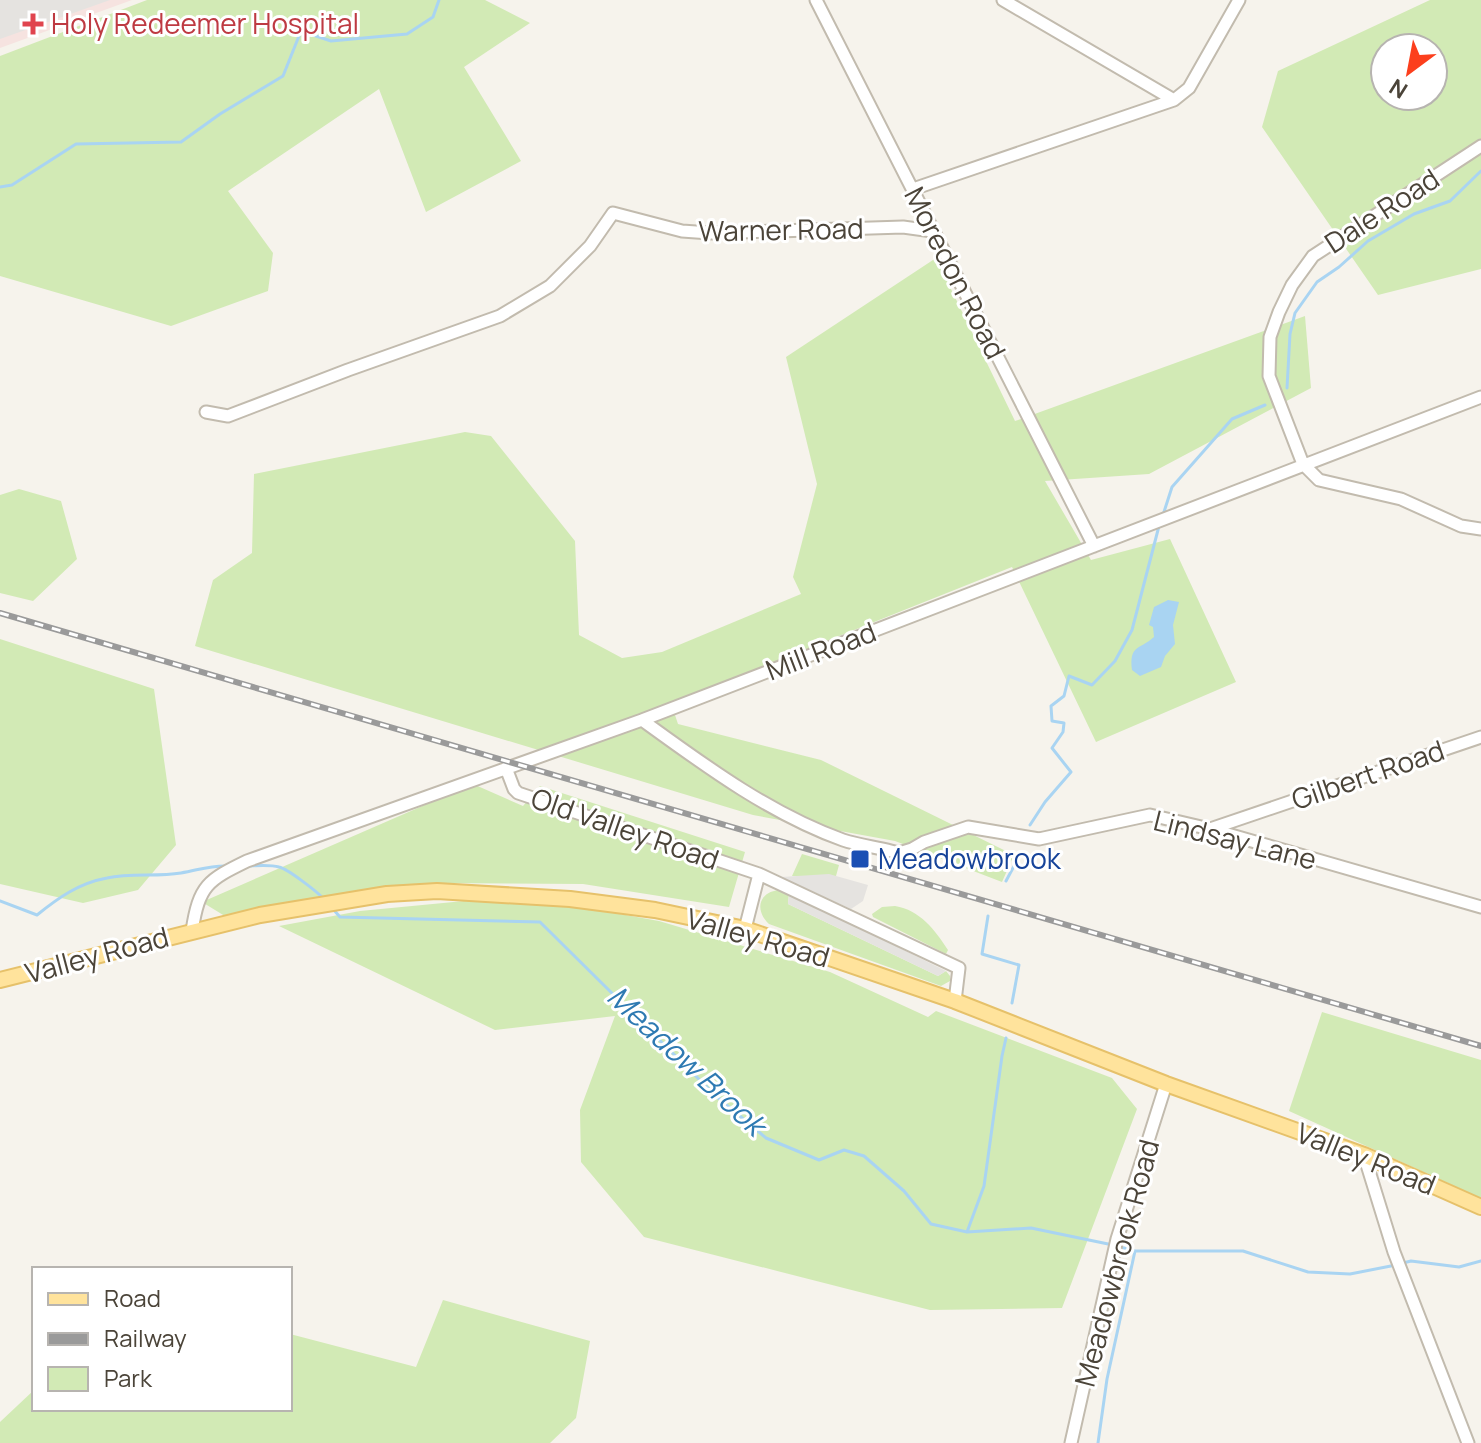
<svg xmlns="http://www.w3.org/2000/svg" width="1481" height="1443" viewBox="0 0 1481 1443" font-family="Manrope,sans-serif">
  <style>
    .medical { fill: #f6e3e0 }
    .green { fill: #d2eab5; fill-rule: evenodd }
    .parking { fill: #e5e3e0 }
    .water { fill: #a9d4f2 }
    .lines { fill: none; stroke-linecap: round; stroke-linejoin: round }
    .stream { stroke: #a9d4f2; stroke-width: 3 }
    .minor-casing { stroke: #c2bbae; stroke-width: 15 }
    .major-casing { stroke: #e6c16a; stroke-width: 18 }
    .minor { stroke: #fff; stroke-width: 11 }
    .major { stroke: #ffe39c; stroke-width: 14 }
    .rail-casing { stroke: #9a9a9a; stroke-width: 6 }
    .rail { stroke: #fff; stroke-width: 3; stroke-dasharray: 9; stroke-linecap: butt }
    .health-dot { fill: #e0444e; stroke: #fff; stroke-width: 3 }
    .transit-dot { fill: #1a4fb4; stroke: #fff; stroke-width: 3 }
    .labels { text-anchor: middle; stroke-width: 6; stroke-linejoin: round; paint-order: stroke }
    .health-label { font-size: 28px; fill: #be3a42; stroke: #fff; text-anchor: start }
    .street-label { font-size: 28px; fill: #4b4439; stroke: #fff }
    .transit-label { font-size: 28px; fill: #164399; stroke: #fff; text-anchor: start }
    .water-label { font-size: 30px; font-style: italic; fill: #2e7ab2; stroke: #fff }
  </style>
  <rect width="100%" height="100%" fill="#f6f3ec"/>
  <path class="medical" d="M 0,0 L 132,0 L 0,48 Z"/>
  <path class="green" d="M 147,0 L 485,0 L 530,23 L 464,67 L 521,161 L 426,212 L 379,89 L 228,191 L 273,253 L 268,291 L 171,326 L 0,276 L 0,56 Z
    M 1430,0 L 1481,0 L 1481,269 L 1378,295 L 1262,127 L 1278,71 ZM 1385,48 L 1433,48 L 1433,96 L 1385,96 Z
    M 936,258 L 1015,421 L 1305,316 L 1311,388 L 1149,474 L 1045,481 L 1091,560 L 1170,539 L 1236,682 L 1096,742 L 1012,567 L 671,703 L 678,724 L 821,760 L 1014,855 L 1002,882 L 895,841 L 753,815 L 195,646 L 213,580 L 252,553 L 254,474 L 465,432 L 491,436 L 575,541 L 579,635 L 622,658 L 662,652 L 801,594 L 793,577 L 817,484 L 786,357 Z
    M 19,489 L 61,501 L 77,559 L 33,601 L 0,593 L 0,495 Z
    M 0,639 L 154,689 L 176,845 L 138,890 L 83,903 L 0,884 Z
    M 473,784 L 523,806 L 540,786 L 745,852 L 729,907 L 583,884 L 430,883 L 228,918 L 202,902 Z
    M 802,854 L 839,865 L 836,876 L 792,876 Z
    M 779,890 L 789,893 L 788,904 L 938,976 L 946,971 L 950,976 L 950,981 L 941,986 L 769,924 C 754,910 759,892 779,890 Z
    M 464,901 L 581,907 L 659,921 L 830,972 L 928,1017 L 936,1011 L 1112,1078 L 1137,1109 L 1062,1308 L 930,1310 L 644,1237 L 581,1162 L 580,1110 L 615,1016 L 495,1030 L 279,926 L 360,911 Z
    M 895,906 C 920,910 935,930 948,950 L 946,954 L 873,917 L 872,914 L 882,907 Z
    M 1322,1012 L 1481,1060 L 1481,1198 L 1289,1111 Z
    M 443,1300 L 590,1341 L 576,1418 L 550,1443 L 0,1443 L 0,1422 L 34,1390 L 34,1409 L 290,1409 L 290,1334 L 416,1367 Z"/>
  <path class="parking" d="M 0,0 L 110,0 L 0,39 Z
    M 829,874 L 868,885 L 863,901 L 851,909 L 781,877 Z
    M 789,893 L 946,971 L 938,976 L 788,904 Z"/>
  <path class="water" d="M 1168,600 L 1179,602 L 1173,625 L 1175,644 L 1165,656 L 1161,667 L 1140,676 L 1132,670 C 1129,645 1139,650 1154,637 L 1153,627 L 1149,625 L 1154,607 Z"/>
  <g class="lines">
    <path class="stream" d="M 0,187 L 12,185 L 76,144 L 181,142 L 220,114 L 283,76 L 301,31 L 331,41 L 407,34 L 433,17 L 439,0
      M 1287,388 L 1290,334 L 1295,313 L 1317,282 L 1339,267 L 1368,241 L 1414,214 L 1450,201 L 1481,171
      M 1163,515 L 1172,487 L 1232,419 L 1265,405
      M 1030,825 L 1045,802 L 1071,772 L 1052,748 L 1063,732 L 1064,723 L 1052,721 L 1051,706 L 1064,696 L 1069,676 L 1092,685 L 1115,661 L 1132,630 L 1159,526
      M 245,866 C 255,866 269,864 279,867 C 288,869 316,891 323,898
      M 1006,881 L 1021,853
      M 0,901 L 37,915 C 58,898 79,883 107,878 C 131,873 157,877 181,873 C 199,870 210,865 229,866
      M 333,909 L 340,917 L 540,922 L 717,1097 L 766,1138 L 819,1160 L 844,1150 L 864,1156 L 904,1191 L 931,1224 L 967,1232 L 1031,1228 L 1113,1245
      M 988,916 L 982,954 L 1019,965 L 1012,1003
      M 967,1232 L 984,1186 L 1002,1056 L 1006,1038
      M 1120,1247 L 1135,1251 L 1243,1251 L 1308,1272 L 1350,1274 L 1396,1265
      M 1403,1263 L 1411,1261 L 1459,1267 L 1481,1261
      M 1098,1443 L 1107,1379 L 1135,1251"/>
    <defs>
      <path id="minor" d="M 816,0 L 1094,546
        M 1003,0 L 1174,100
        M 1481,146 L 1313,256 L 1292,285 L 1279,312 L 1270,337 L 1269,376 L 1303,464 L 1319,480 L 1401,499 L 1461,526 L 1481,529
        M 913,189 L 1174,100 L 1189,88 L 1239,0
        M 206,412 L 228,416 L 348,370 L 500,316 L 550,286 L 590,246 L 613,213 L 682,231 L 710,233 L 903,227 L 932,231
        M 642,720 C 704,765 770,814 843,840 C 858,845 875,847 891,851 L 899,853 L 912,849 L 924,842 L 968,827 L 1039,839 L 1150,815 L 1210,829 L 1481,907
        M 506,768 L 514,789 L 518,793 L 759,874 L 959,968 L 955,1001
        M 1210,829 L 1481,737
        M 745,929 L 759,874
        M 192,931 C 199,885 208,880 247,861 L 642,720 L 1481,397
        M 1364,1155 L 1394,1252 L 1468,1443
        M 1071,1443 L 1117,1239 L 1166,1084"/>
      <path id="major" d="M 0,980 L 260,915 L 387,894 L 437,891 L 570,899 L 655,910 L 745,929 L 955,1001 L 1166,1084 L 1364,1155 L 1481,1207"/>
    </defs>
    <use href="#minor" class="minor-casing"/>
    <use href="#major" class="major-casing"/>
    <use href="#minor" class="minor"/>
    <use href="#major" class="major"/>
    <defs>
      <path id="rail" d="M 0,613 L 1481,1046"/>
    </defs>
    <use href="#rail" class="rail-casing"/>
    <use href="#rail" class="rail"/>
  </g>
  <path class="health-dot" d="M29 12h8v8h8v8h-8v8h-8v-8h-8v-8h8z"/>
  <rect class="transit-dot" x="850" y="849" width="20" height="20" rx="4"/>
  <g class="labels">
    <g class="health-label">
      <text x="51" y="34">Holy Redeemer Hospital</text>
    </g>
    <g class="street-label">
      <text transform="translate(1382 211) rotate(-33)" y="10">Dale Road</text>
      <text transform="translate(781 230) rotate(-1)" y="10">Warner Road</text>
      <text transform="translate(955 273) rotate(63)" y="10">Moredon Road</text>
      <text transform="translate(821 651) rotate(-21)" y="10">Mill Road</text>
      <text transform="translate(1368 775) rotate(-19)" y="10">Gilbert Road</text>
      <text transform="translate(625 829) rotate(19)" y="10">Old Valley Road</text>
      <text transform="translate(1235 840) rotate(14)" y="10">Lindsay Lane</text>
      <text transform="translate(758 938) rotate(16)" y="10">Valley Road</text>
      <text transform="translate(97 955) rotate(-15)" y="10">Valley Road</text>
      <text transform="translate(1366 1159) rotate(22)" y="10">Valley Road</text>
      <text transform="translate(1117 1263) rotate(-75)" y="10">Meadowbrook Road</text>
    </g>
    <g class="transit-label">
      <text x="878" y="869">Meadowbrook</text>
    </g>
    <g class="water-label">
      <text transform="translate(686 1061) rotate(43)" y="10">Meadow Brook</text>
    </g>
  </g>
  <rect x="32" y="1267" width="260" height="144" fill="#ffffff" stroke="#b7b4b0" stroke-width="2"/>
  <rect x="48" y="1293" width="40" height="12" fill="#ffe39c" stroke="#b7b4b0" stroke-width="2"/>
  <text x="104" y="1307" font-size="24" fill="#4b4439">Road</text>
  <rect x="48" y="1333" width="40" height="12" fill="#9a9a9a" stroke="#b7b4b0" stroke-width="2"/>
  <text x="104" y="1347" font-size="24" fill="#4b4439">Railway</text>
  <rect x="48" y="1367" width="40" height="24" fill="#d2eab5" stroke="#b7b4b0" stroke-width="2"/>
  <text x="104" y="1387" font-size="24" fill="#4b4439">Park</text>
  <g transform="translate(1409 72) rotate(212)"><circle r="38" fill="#ffffff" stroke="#b7b4b0" stroke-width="2"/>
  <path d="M0-6L14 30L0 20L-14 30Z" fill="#fc3f1d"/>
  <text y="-12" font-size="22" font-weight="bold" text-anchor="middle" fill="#4b4439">N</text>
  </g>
</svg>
